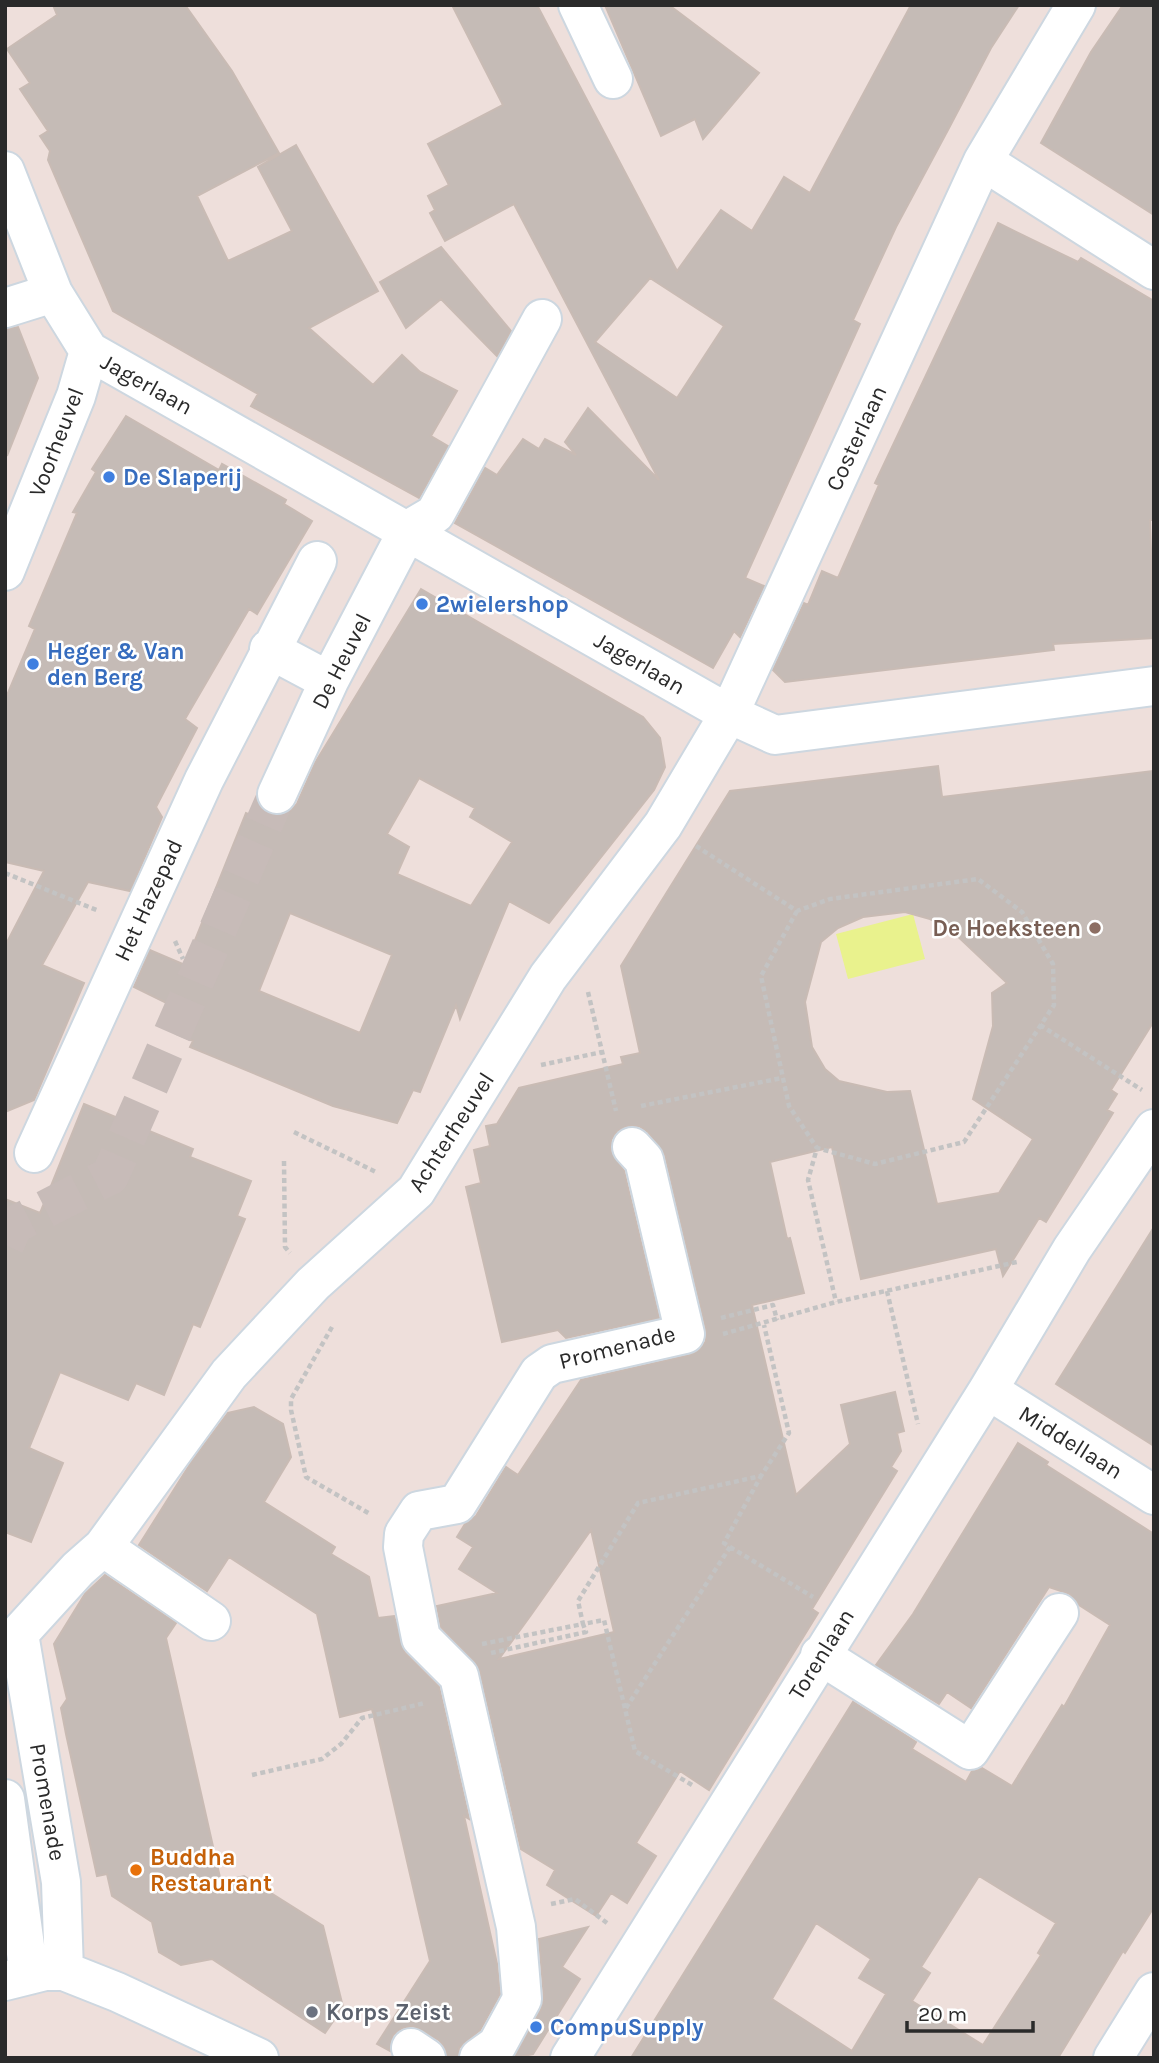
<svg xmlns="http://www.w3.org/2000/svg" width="1159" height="2063" viewBox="0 0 1159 2063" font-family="Karla,sans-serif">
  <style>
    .pitch { fill: #e9f28d }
    .building { fill: #c5bbb6; stroke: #c9bbb4; stroke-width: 2; fill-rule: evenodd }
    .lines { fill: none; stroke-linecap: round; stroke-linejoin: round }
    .minor-tunnel { stroke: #c7bbb8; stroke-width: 38; stroke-dasharray: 38 19; stroke-linecap: butt }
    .minor-casing { stroke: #cdd7e0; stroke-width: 42 }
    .path { stroke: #c3c3c3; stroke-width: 4.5; stroke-dasharray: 5 3.5; stroke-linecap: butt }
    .minor { stroke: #fff; stroke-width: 38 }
    .shop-dot { fill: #3f7fe0; stroke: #fff; stroke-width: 2.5 }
    .education-dot { fill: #8d6e63; stroke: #fff; stroke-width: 2.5 }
    .food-dot { fill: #e8710a; stroke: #fff; stroke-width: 2.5 }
    .worship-dot { fill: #6b7280; stroke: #fff; stroke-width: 2.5 }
    .labels { text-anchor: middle; stroke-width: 5; stroke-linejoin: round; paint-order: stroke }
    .street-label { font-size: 23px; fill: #2a2a2a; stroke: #fff }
    .shop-label { font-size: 23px; font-weight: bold; fill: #366cbe; stroke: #fff; text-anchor: start }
    .education-label { font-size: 23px; font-weight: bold; fill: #785e54; stroke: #fff; text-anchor: end }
    .food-label { font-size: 23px; font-weight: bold; fill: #c56008; stroke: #fff; text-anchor: start }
    .worship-label { font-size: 23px; font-weight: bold; fill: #5b616d; stroke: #fff; text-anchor: start }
  </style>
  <rect width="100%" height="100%" fill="#eedfdb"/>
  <path class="pitch" d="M 913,914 L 925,959 L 848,979 L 836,934 Z"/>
  <path class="building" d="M 53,5 L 185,5 L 232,71 L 279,153 L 197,196 L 228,261 L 292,231 L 258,167 L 296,145 L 378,291 L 309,328 L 373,385 L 402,355 L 420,372 L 457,391 L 431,436 L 448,446 L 419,498 L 251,406 L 258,394 L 113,311 L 48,160 L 50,151 L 40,136 L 48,131 L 20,89 L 30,83 L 7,49 L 57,15 Z
    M 452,5 L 537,5 L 677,271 L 721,210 L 752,231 L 784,177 L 810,193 L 911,5 L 1019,5 L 991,48 L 949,128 L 896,227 L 853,320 L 860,324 L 745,578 L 764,586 L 740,637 L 734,631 L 713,668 L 455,523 L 485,468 L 497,475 L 523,439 L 539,449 L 545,439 L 576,455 L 565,442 L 588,408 L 659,480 L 514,204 L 445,241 L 430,213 L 435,210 L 428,196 L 449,185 L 428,144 L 503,105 ZM 650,278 L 724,326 L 677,398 L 595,342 Z
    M 605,5 L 669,5 L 759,73 L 703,139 L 695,119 L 661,136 Z
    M 1123,5 L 1154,5 L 1154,215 L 1041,143 L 1091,52 Z
    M 998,223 L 1078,262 L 1081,258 L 1154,301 L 1154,520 L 1150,520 L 1154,638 L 1053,644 L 1054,650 L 785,682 L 773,670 L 804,603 L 808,605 L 822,571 L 838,578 L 879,485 L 875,483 Z
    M 441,247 L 511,331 L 497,356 L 441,299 L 406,328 L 380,282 Z
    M 18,327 L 38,378 L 7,456 L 5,329 Z
    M 126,416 L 219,470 L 222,464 L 286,500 L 284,504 L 312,521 L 257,614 L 249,609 L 185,719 L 197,728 L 156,807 L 162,817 L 130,891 L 88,882 L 42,965 L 84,983 L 34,1100 L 5,1112 L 5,946 L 44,871 L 5,862 L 5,700 L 35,629 L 29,626 L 77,513 L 73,512 L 96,472 L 92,469 Z
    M 421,589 L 643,717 L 660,738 L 665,767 L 654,790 L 549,923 L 509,901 L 460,1019 L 456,1005 L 420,1092 L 413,1090 L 397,1123 L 333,1106 L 190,1047 L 193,1041 L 176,1034 L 185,1012 L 134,987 L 150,950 L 185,965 L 246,813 L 271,823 L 277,816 L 289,812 L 297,804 L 315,763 ZM 419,778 L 475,808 L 470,817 L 512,842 L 471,906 L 397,874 L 409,847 L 387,834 ZM 290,913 L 392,955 L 360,1033 L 259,991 Z
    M 938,766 L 942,797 L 1154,771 L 1154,1021 L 1111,1090 L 1117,1094 L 1107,1110 L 1113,1113 L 1046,1222 L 1039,1218 L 1003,1276 L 996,1249 L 861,1279 L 832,1147 L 770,1162 L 787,1239 L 790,1238 L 804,1293 L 752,1305 L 796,1495 L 850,1444 L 841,1405 L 895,1392 L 904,1431 L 897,1433 L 901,1451 L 891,1467 L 897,1471 L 812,1609 L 818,1613 L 709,1790 L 680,1771 L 636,1843 L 656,1856 L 627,1903 L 611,1893 L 596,1916 L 547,1885 L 555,1870 L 521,1849 L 480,1671 L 474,1661 L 441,1627 L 437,1606 L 497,1593 L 459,1569 L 473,1547 L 457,1537 L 465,1524 L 476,1516 L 506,1467 L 518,1475 L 581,1380 L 690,1355 L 699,1350 L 706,1341 L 706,1329 L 665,1155 L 648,1132 L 639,1126 L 628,1126 L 617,1131 L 611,1140 L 611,1151 L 624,1171 L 659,1318 L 566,1338 L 558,1330 L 502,1342 L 466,1187 L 481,1183 L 474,1150 L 490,1146 L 486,1126 L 497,1124 L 519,1088 L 623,1064 L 621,1057 L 640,1053 L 621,966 L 730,791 ZM 905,912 L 930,919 L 951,930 L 1007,983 L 992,993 L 993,1026 L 973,1099 L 1033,1139 L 999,1193 L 937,1204 L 910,1091 L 887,1092 L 839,1081 L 825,1069 L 812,1047 L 805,1002 L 821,942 L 838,928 L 863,917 ZM 591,1530 L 614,1632 L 499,1659 L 531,1615 Z
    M 84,1104 L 193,1149 L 190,1157 L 251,1181 L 237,1216 L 245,1219 L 200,1327 L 193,1324 L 164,1395 L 136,1383 L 128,1400 L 60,1372 L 29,1448 L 63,1463 L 31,1542 L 5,1532 L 5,1199 L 40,1213 Z
    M 1154,1227 L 1154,1446 L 1056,1384 Z
    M 254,1407 L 283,1424 L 291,1457 L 264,1502 L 335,1547 L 331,1554 L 369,1577 L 378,1618 L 394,1616 L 405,1653 L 439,1687 L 469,1819 L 464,1816 L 497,1964 L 500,1994 L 480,2030 L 459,2048 L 458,2058 L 448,2058 L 445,2048 L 439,2040 L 413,2026 L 402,2028 L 393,2035 L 390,2051 L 377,2044 L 430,1961 L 372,1709 L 340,1717 L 317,1614 L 229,1557 L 207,1591 L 139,1545 L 192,1461 L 228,1413 Z
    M 1018,1443 L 1048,1462 L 1046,1465 L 1154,1534 L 1154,1907 L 1125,1953 L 1123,1951 L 1058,2058 L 631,2058 L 853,1702 L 916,1742 L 912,1749 L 966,1782 L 972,1771 L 982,1768 L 1012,1786 L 1062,1705 L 1064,1707 L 1110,1625 L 1079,1605 L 1070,1594 L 1049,1587 L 971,1708 L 947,1692 L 939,1704 L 876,1665 L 913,1614 ZM 979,1876 L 1056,1923 L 1038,1953 L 1041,1955 L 983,2045 L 912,2001 L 930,1973 L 921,1967 ZM 816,1923 L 871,1959 L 859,1978 L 886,1994 L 852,2051 L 772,1999 Z
    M 105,1575 L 176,1623 L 166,1638 L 221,1882 L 244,1876 L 323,1926 L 343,2007 L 325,2033 L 212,1959 L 181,1965 L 159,1952 L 152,1922 L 112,1896 L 107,1874 L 97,1876 L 66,1734 L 61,1708 L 67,1699 L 54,1644 L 85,1594 Z
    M 588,1927 L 562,1967 L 580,1979 L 533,2054 L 514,2058 L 541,2009 L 544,1998 L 539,1939 Z"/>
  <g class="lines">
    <path class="minor-tunnel" d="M 5,1245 L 14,1225 L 110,1176 L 277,794"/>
    <defs>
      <path id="minor" d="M 578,5 L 613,79
        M 983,161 L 1154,270
        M 5,171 L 53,293 L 89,351 L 729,714 L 775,735 L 1154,686
        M 5,308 L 53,293
        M 5,571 L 76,396 L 89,351
        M 269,649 L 329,681
        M 277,794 L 329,681 L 408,530 L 435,514 L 542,319
        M 34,1153 L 204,780 L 317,561
        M 988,1390 L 1154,1495
        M 103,1547 L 211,1621
        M 19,1634 L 61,1882 L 64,1971
        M 5,1649 L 78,1569 L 103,1547 L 229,1374 L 313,1284 L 416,1191 L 548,977 L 663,825 L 729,714 L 983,161 L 1076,5
        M 820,1655 L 970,1750 L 1059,1613
        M 5,1799 L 29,1975
        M 5,1981 L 45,1971 L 64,1971 L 117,1992 L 259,2058
        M 411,2048 L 426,2058
        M 479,2058 L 497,2045 L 522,1999 L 516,1927 L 459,1676 L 421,1638 L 403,1547 L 404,1534 L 419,1511 L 457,1504 L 539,1373 L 552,1364 L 685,1334 L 644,1160 L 632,1147
        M 570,2058 L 988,1390 L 1072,1249 L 1154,1129
        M 1113,2058 L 1154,1992"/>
    </defs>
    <use href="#minor" class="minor-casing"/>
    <path class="path" d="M 696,846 L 797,911 L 830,899 L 978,879 L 1022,912 L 1034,932 L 1053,964 L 1054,1005 L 964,1142 L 875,1164 L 817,1148 L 808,1180 L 836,1302
      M 5,873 L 99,911
      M 797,911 L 761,976 L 789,1106 L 817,1148
      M 175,941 L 183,959
      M 588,992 L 616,1111
      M 1040,1025 L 1142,1090
      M 541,1065 L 602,1052
      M 641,1106 L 782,1078
      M 294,1132 L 378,1173
      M 284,1161 L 285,1247 L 290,1253
      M 887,1291 L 918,1424
      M 721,1318 L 773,1305 L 777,1320
      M 332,1327 L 291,1399 L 291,1410 L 306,1477 L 370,1514
      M 723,1334 L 836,1302 L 1017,1262
      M 730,1547 L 813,1597
      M 482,1644 L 583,1624 L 586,1632 L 491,1653
      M 626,1708 L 730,1547 L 724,1543 L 761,1476
      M 252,1775 L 322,1759 L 341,1744 L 362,1718 L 425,1703
      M 692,1785 L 635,1751 L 604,1620 L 583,1624 L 578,1601 L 638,1503 L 761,1476 L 789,1433 L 764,1325
      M 551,1904 L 575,1899 L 607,1923"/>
    <use href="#minor" class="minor"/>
  </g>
  <g class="shop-dot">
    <circle cx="109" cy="477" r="7"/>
    <circle cx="422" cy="604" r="7"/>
    <circle cx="33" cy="664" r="7"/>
    <circle cx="536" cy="2027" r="7"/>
  </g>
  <circle class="education-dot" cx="1095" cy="928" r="7"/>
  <circle class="food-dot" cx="136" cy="1870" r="7"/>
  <circle class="worship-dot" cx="312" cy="2012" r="7"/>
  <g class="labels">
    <g class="street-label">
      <text transform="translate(147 384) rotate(29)" y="8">Jagerlaan</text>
      <text transform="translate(856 438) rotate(-65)" y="8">Costerlaan</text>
      <text transform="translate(56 442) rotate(-69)" y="8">Voorheuvel</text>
      <text transform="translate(341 661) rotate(-63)" y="8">De Heuvel</text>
      <text transform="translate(640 663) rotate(30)" y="8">Jagerlaan</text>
      <text transform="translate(148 900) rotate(-65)" y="8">Het Hazepad</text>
      <text transform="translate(451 1132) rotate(-57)" y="8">Achterheuvel</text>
      <text transform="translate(617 1347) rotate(-14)" y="8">Promenade</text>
      <text transform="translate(1071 1442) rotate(32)" y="8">Middellaan</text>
      <text transform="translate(821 1654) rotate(-58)" y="8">Torenlaan</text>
      <text transform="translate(48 1802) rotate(80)" y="8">Promenade</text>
    </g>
    <g class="shop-label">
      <text x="123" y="485">De Slaperij</text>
      <text x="436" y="612">2wielershop</text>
      <text x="47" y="659">Heger &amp; Van<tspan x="47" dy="26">den Berg</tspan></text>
      <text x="550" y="2035">CompuSupply</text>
    </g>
    <g class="education-label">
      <text x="1081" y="936">De Hoeksteen</text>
    </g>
    <g class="food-label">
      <text x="150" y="1865">Buddha<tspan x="150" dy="26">Restaurant</tspan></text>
    </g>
    <g class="worship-label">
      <text x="326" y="2020">Korps Zeist</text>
    </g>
  </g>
  <rect width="1159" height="2063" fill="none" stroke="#2a2a2a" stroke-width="14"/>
  <path d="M907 2021v10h126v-10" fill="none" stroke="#2a2a2a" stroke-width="3.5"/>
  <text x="918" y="2021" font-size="21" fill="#2a2a2a" stroke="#ffffff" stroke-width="5" paint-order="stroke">20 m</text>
</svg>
